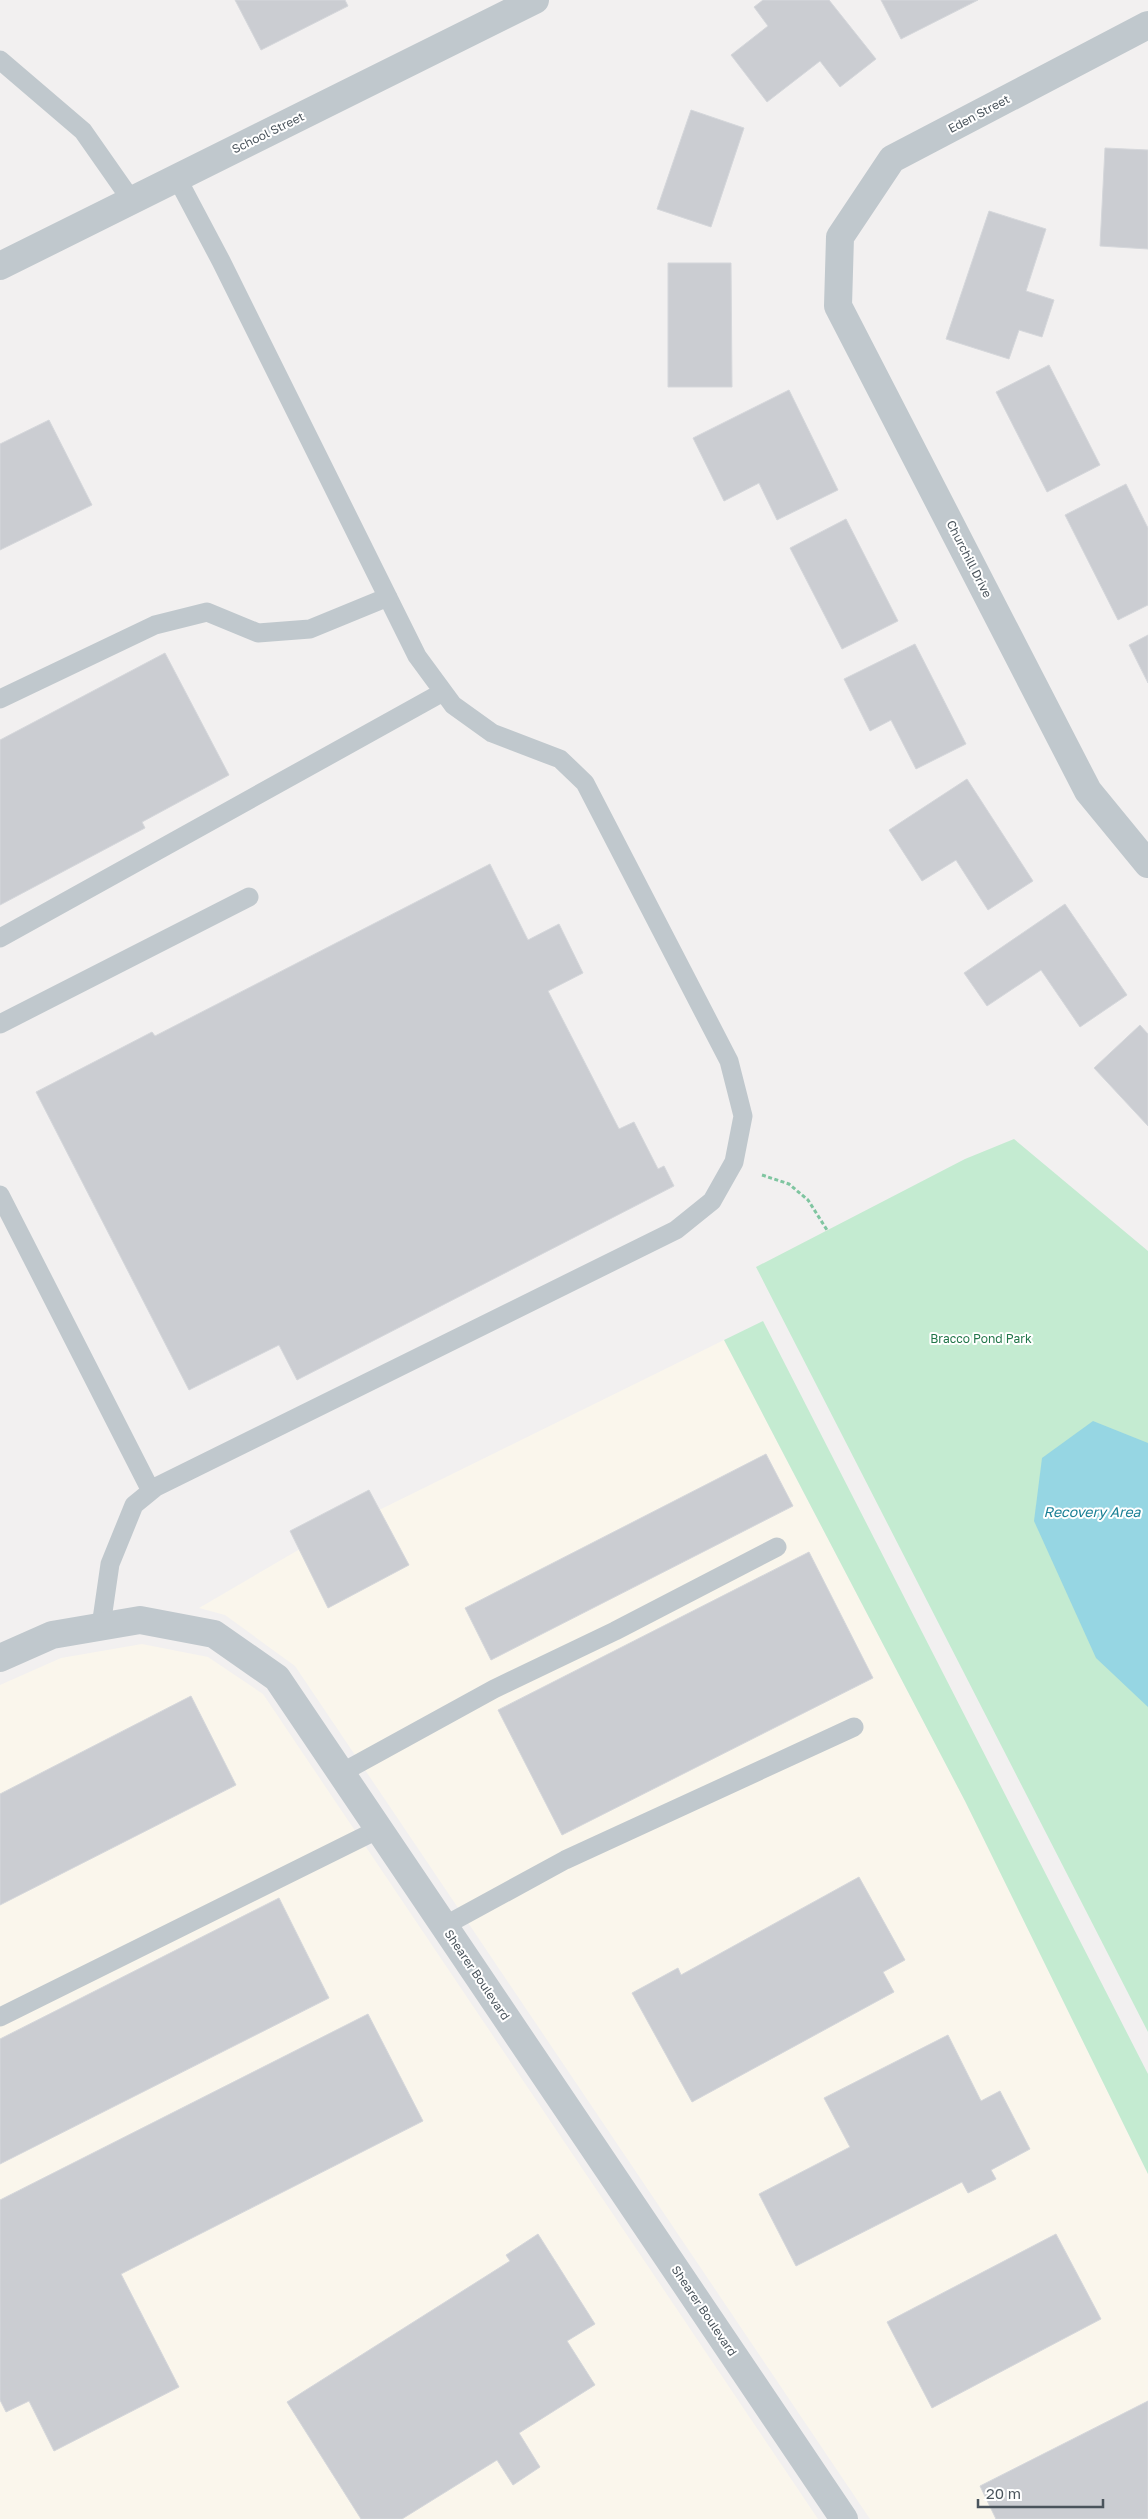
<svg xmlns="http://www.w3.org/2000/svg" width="1148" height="2519" viewBox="0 0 1148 2519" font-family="'Golos Text',sans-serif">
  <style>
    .commercial { fill: #faf6ec }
    .green { fill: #c4ebd1 }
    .water { fill: #96d6e3 }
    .building { fill: #cbcdd2; stroke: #d5d7db }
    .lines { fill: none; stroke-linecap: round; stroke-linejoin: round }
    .path { stroke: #7fc5a0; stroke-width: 3; stroke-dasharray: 4 2.5; stroke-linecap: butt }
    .service { stroke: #c0c8cd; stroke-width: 19 }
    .minor { stroke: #c0c8cd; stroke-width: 28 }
    .labels { text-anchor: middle; stroke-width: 4; stroke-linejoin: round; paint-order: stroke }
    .street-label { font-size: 12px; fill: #4a545c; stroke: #fff }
    .park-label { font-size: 12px; fill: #227649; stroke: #fff }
    .water-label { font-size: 14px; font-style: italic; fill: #1b8096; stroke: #fff }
  </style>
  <rect width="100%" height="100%" fill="#f2f0f0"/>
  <path class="commercial" d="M 724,1340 L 965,1801 L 1148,2174 L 1148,2519 L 870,2519 L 295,1666 L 225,1615 L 199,1608 L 300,1549 Z
    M 142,1644 L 208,1657 L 263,1694 L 818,2519 L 0,2519 L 0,1685 L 61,1658 Z"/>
  <path class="green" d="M 1014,1139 L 1148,1251 L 1148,2032 L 756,1267 L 965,1159 Z
    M 763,1321 L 1148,2074 L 1148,2174 L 965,1801 L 724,1340 Z"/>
  <path class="water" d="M 1093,1421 L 1148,1443 L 1148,1707 L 1096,1658 L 1034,1521 L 1042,1458 Z"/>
  <path class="building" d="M 235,0 L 345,0 L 348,6 L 261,50 Z
    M 763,0 L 829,0 L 876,59 L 840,87 L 820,61 L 767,102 L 731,55 L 768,26 L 754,7 Z
    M 881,0 L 978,0 L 901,39 Z
    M 691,110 L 744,128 L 711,227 L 657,209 Z
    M 1105,148 L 1148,150 L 1148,249 L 1100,246 Z
    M 989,211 L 1046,229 L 1026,291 L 1054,300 L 1042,337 L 1019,330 L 1009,359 L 946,339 Z
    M 668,263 L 731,263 L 732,387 L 668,387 Z
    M 1049,365 L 1100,465 L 1047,492 L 996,392 Z
    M 789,390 L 838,490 L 777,520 L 759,483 L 724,501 L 693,438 Z
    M 49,420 L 92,505 L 0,550 L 0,444 Z
    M 1126,484 L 1148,528 L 1148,605 L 1118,620 L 1065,515 Z
    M 846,519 L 898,621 L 842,649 L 790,548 Z
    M 1148,635 L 1148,683 L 1129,645 Z
    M 915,644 L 966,744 L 916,769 L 891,720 L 870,731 L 844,679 Z
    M 165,653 L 229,775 L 142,822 L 145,828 L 0,905 L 0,740 Z
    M 967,779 L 1033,881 L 988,910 L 956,860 L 922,881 L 889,830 Z
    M 490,864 L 528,940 L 559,924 L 583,973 L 548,991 L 619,1129 L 634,1122 L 658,1169 L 664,1166 L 674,1186 L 297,1380 L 279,1345 L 189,1390 L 36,1092 L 152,1032 L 155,1036 Z
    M 1065,904 L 1127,995 L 1080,1027 L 1041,970 L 987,1006 L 964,973 Z
    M 1140,1025 L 1148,1034 L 1148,1126 L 1094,1068 Z
    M 766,1454 L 793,1506 L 491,1660 L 465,1608 Z
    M 369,1490 L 409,1565 L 328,1608 L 290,1531 Z
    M 809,1552 L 873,1678 L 562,1835 L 498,1710 Z
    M 191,1696 L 236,1785 L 0,1905 L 0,1794 Z
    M 859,1877 L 905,1960 L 883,1972 L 894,1992 L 692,2102 L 632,1993 L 678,1968 L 681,1975 Z
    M 279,1898 L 329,1998 L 0,2164 L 0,2039 Z
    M 368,2014 L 423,2121 L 121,2274 L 179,2387 L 54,2451 L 29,2401 L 6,2412 L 0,2400 L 0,2200 Z
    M 948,2035 L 981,2101 L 1000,2091 L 1030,2149 L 991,2170 L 996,2179 L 968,2193 L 962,2182 L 796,2266 L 759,2194 L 850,2147 L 824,2098 Z
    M 538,2234 L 595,2324 L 567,2341 L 595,2385 L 519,2433 L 540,2467 L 513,2485 L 497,2460 L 402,2519 L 361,2519 L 287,2402 L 510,2261 L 506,2255 Z
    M 1056,2234 L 1101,2319 L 932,2408 L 887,2322 Z
    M 1148,2401 L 1148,2519 L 996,2519 L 980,2486 Z"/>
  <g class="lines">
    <path class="path" d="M 762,1175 L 789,1184 L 808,1200 L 827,1230"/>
    <path class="service" d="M 0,60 L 83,131 L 132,201
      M 0,699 L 155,625 L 207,612 L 258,633 L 310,629 L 388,597
      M 0,938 L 443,692
      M 0,1024 L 249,897
      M 0,1195 L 151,1491
      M 101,1626 L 110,1564 L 134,1505 L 156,1487 L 676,1230 L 712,1201 L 734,1162 L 743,1116 L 729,1061 L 585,783 L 560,759 L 492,733 L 453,705 L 417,656 L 221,261 L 177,178
      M 341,1773 L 494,1689 L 615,1631 L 777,1547
      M 444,1926 L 565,1860 L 854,1727
      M 0,2017 L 379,1829"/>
    <path class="minor" d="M 1148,25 L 892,159 L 840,237 L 838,306 L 1088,791 L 1148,864
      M 0,266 L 535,0
      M 0,1658 L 52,1635 L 140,1620 L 214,1634 L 277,1678 L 844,2519"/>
  </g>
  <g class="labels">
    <g class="street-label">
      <text transform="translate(979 114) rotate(-28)" y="4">Eden Street</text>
      <text transform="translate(268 133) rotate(-26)" y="4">School Street</text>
      <text transform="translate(969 559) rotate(63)" y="4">Churchill Drive</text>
      <text transform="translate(477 1975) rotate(56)" y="4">Shearer Boulevard</text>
      <text transform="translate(704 2311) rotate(56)" y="4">Shearer Boulevard</text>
    </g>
    <g class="park-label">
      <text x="981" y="1343">Bracco Pond Park</text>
    </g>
    <g class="water-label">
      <text x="1092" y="1517">Recovery Area</text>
    </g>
  </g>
  <path d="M978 2499v8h125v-8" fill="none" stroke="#4a545c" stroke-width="2.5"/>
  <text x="986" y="2499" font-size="15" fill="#4a545c" stroke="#ffffff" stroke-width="4" paint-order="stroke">20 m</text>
</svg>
